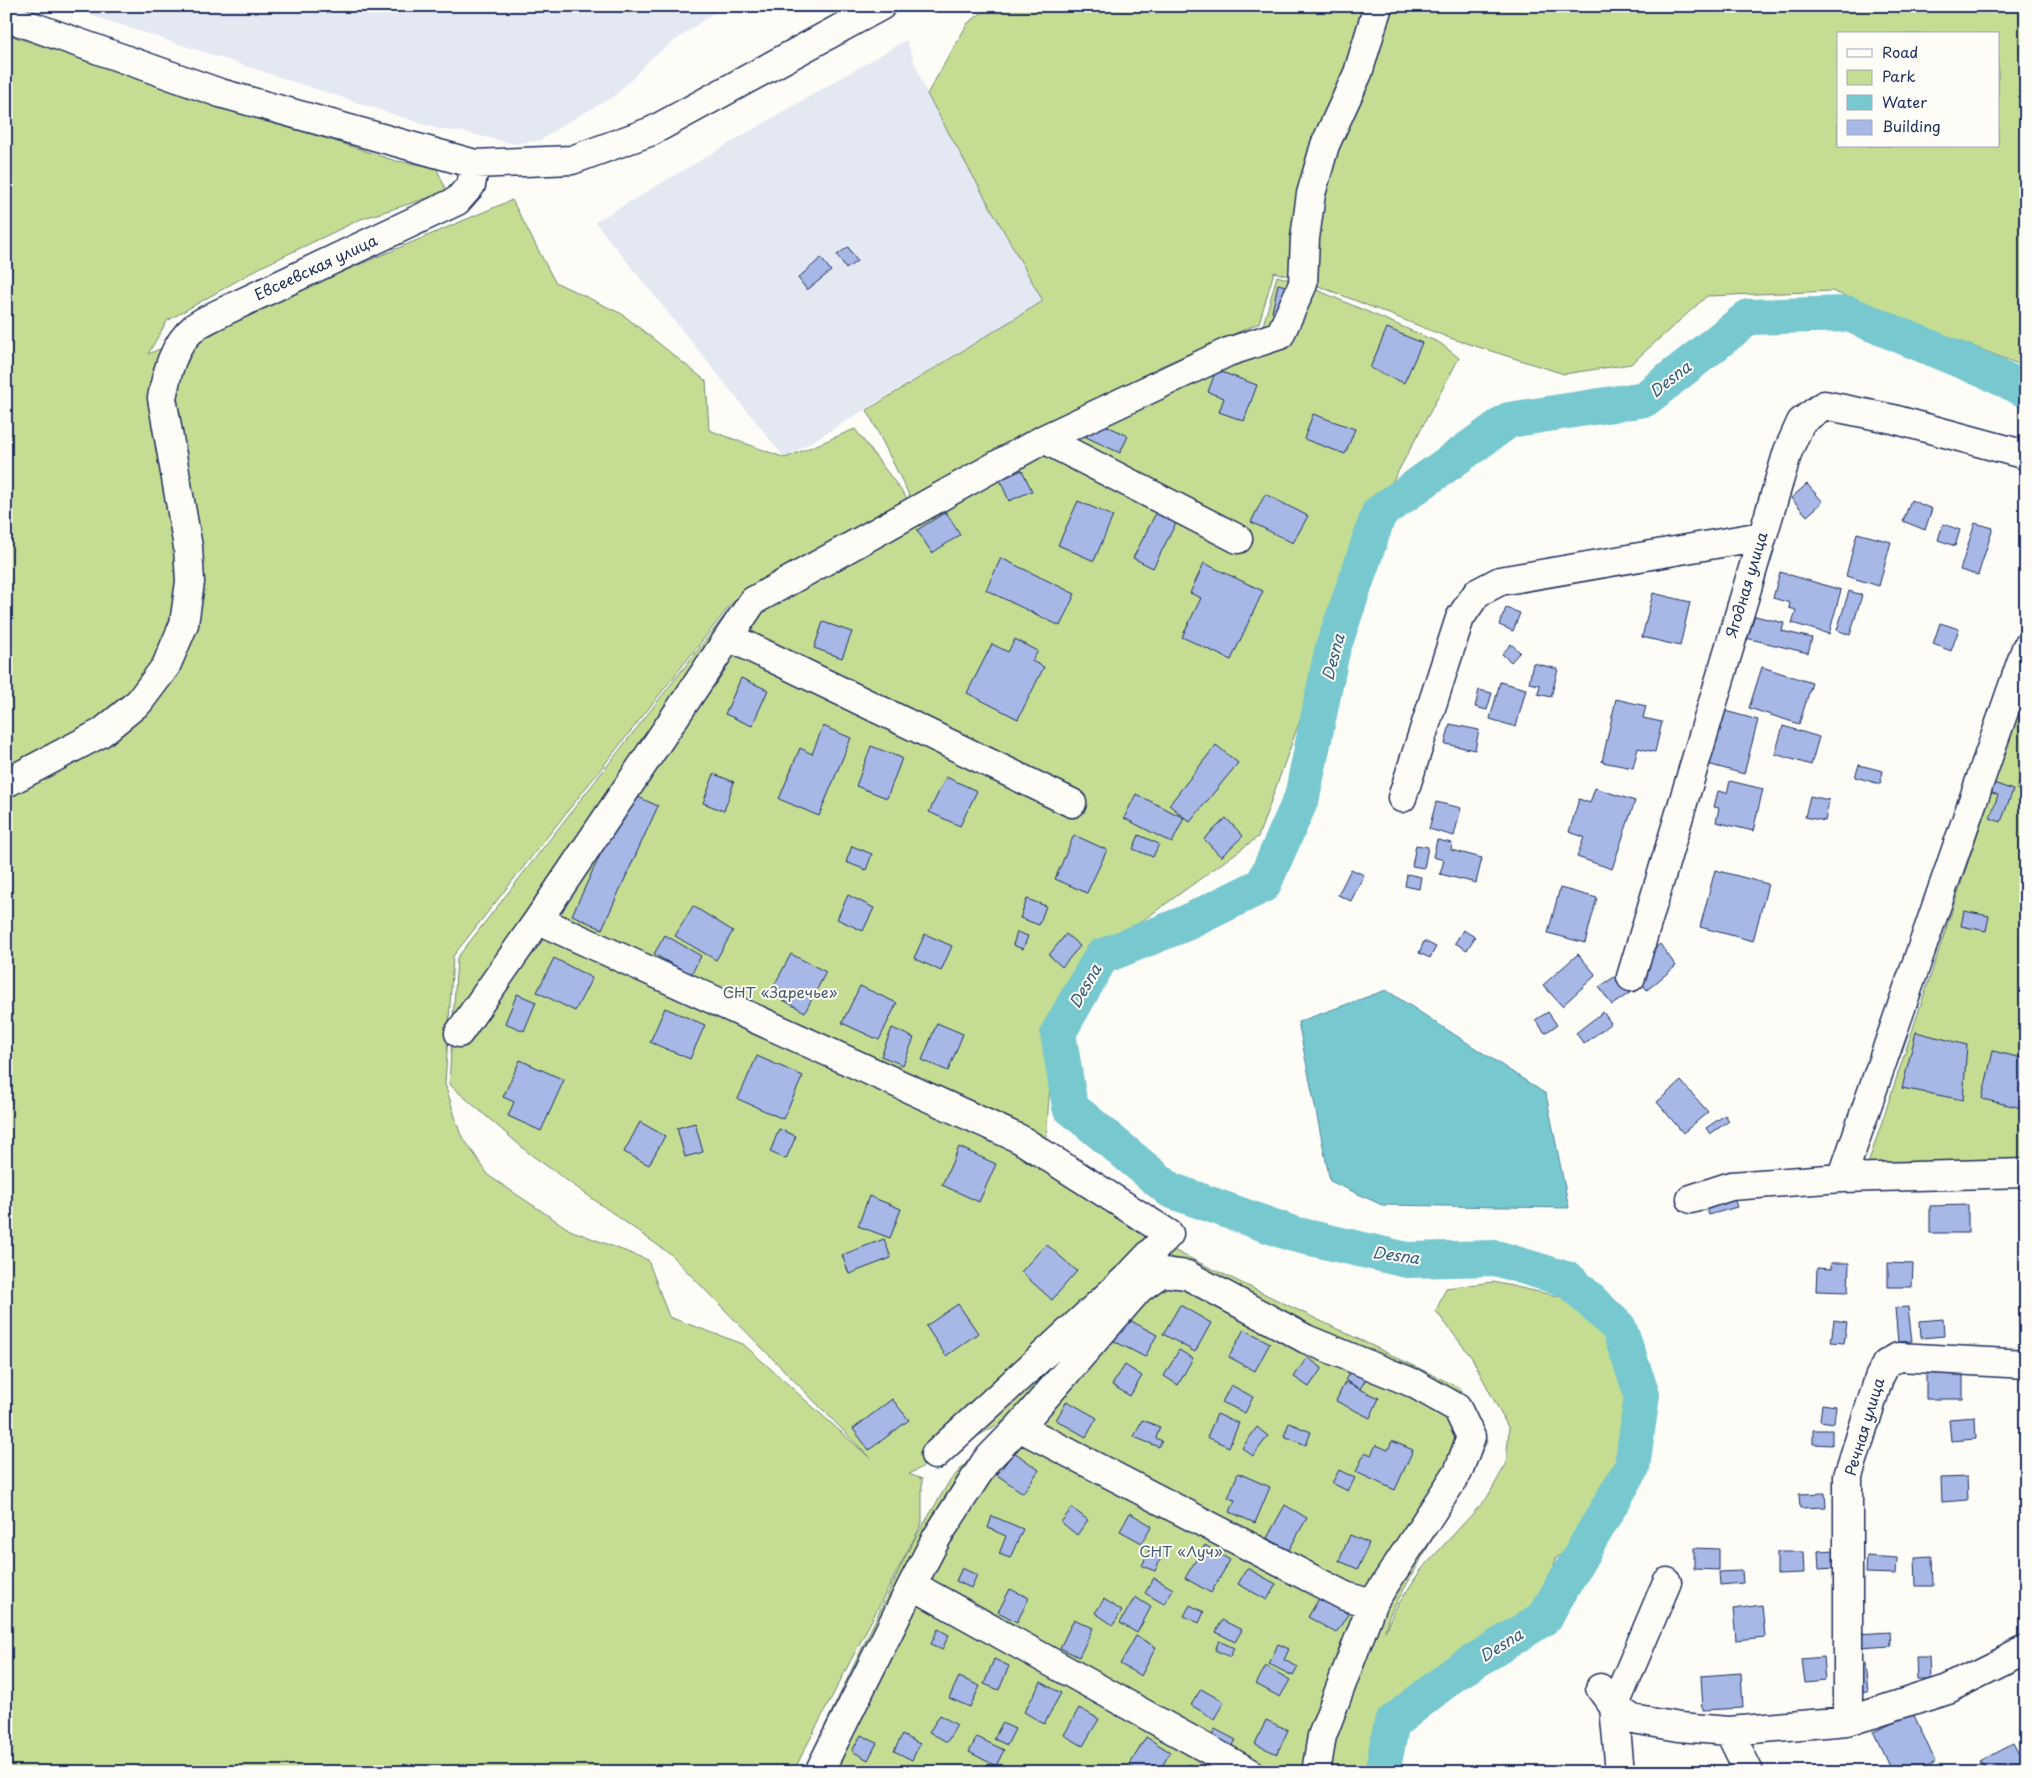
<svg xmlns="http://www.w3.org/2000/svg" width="2032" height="1778" viewBox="0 0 2032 1778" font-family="'Playpen Sans',sans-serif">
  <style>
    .built { fill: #e3e8f2 }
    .green { fill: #c5dd93; stroke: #708678; fill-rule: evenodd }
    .water { fill: #77c8cf; stroke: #528ba2 }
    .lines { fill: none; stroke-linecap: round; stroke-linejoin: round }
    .river { stroke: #77c8cf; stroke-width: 36 }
    .building { fill: #a7b8e7; stroke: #1b2f5e }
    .minor-casing { stroke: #1b2f5e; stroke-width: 31 }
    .minor { stroke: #fdfcf7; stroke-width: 28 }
    .labels { text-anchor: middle; stroke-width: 4; stroke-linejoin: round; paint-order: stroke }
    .street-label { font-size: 15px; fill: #1b2f5e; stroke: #fdfcf7 }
    .park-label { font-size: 15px; fill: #465a6b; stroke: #fdfcf7 }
    .water-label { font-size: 16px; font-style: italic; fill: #375d80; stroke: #fdfcf7 }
  </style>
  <rect width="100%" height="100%" fill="#fdfcf7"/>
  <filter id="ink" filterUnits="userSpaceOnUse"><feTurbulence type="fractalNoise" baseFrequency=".02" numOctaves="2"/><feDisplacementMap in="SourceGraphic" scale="10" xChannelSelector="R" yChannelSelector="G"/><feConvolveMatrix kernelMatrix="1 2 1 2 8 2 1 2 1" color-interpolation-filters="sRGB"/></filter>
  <g filter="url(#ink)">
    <path class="built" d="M 63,6 L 723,6 L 651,58 L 632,79 L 613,97 L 564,124 L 541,140 L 514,144 L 464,132 L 438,129 Z
      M 906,40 L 927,94 L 1043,301 L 785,458 L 595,222 Z"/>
    <path class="green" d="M 991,6 L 2026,6 L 2026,367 L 1832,291 L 1707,296 L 1631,364 L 1564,374 L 1447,337 L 1306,281 L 1274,272 L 1259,323 L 1161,366 L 911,499 L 867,410 L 1043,301 L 927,94 L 968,23 ZM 1838,34 L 1998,34 L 1998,146 L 1838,146 Z
      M 6,34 L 396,161 L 436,167 L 447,192 L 361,219 L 261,267 L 167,321 L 148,354 L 512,200 L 555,282 L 622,314 L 706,381 L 709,430 L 785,458 L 855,429 L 909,501 L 732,603 L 453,956 L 445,1084 L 460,1133 L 489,1176 L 570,1230 L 648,1260 L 669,1317 L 743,1344 L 871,1459 L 670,1254 L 530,1154 L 449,1084 L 457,958 L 733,605 L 1091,412 L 1262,329 L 1277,276 L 1303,284 L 1440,343 L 1459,358 L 1372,520 L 1258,837 L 1098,953 L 1054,1030 L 1046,1138 L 1179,1229 L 1169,1248 L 1460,1388 L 1487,1442 L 1389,1616 L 1385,1631 L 1394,1611 L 1420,1571 L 1487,1498 L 1506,1464 L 1509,1429 L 1472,1358 L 1436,1311 L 1446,1288 L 1493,1282 L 1562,1297 L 1608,1329 L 1632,1396 L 1627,1467 L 1603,1529 L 1587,1552 L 1570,1548 L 1556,1558 L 1549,1586 L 1527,1624 L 1441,1672 L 1378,1752 L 1374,1772 L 803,1772 L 910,1547 L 949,1482 L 1004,1421 L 941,1457 L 909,1474 L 922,1479 L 922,1523 L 793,1772 L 6,1772 Z
      M 2026,688 L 2026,1182 L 1868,1164 Z"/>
    <path class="water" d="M 1386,990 L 1546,1094 L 1569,1208 L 1382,1205 L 1330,1181 L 1298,1022 Z"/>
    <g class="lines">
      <path class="river" d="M 1382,1772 L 1392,1723 L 1454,1674 L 1544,1618 L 1632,1467 L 1642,1395 L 1619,1328 L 1569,1280 L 1496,1258 L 1407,1260 L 1293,1234 L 1170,1190 L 1070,1107 L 1058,1033 L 1101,957 L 1186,923 L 1263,885 L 1302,797 L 1332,651 L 1379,513 L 1509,420 L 1645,399 L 1749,317 L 1849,314 L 1989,372 L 2026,390"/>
    </g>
    <path class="building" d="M 848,247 L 857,261 L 846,269 L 837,255 Z
      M 821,258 L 831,271 L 807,290 L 798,278 Z
      M 1278,284 L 1294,288 L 1288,315 L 1272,312 Z
      M 1387,328 L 1422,343 L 1404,383 L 1370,368 Z
      M 1216,370 L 1257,385 L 1244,421 L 1219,412 L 1224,398 L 1208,392 Z
      M 1313,414 L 1355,429 L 1345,454 L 1304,439 Z
      M 1095,420 L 1128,436 L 1120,453 L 1086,437 Z
      M 1022,470 L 1032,491 L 1009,501 L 1000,480 Z
      M 1807,484 L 1823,502 L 1807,516 L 1791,498 Z
      M 1265,494 L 1308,516 L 1293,543 L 1251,522 Z
      M 1911,500 L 1932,509 L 1925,530 L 1903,521 Z
      M 1078,501 L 1113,516 L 1094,561 L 1058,545 Z
      M 946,512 L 960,535 L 932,553 L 917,530 Z
      M 1156,513 L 1176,523 L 1153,568 L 1133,558 Z
      M 1975,523 L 1993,528 L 1978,575 L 1960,570 Z
      M 1943,524 L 1960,530 L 1955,546 L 1938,540 Z
      M 1857,533 L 1891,542 L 1879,586 L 1846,576 Z
      M 1001,558 L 1075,594 L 1060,626 L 986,590 Z
      M 1204,563 L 1263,591 L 1231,660 L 1182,637 L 1201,598 L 1190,593 Z
      M 1780,572 L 1841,590 L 1829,634 L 1792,623 L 1796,610 L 1789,608 L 1790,603 L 1773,598 Z
      M 1849,591 L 1862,595 L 1850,635 L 1837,630 Z
      M 1653,593 L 1690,602 L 1680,646 L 1642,637 Z
      M 1506,608 L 1520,613 L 1513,631 L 1499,625 Z
      M 1747,614 L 1784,623 L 1782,631 L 1812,638 L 1808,653 L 1742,637 Z
      M 823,622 L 852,632 L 842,658 L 814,648 Z
      M 1940,623 L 1959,629 L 1951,651 L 1933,644 Z
      M 1015,639 L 1038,651 L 1032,661 L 1044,667 L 1018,719 L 967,693 L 992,644 L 1008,652 Z
      M 1511,644 L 1520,652 L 1511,662 L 1502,654 Z
      M 1533,663 L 1558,669 L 1551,697 L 1538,694 L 1540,685 L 1529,683 Z
      M 1762,667 L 1812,683 L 1799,724 L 1749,708 Z
      M 741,678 L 768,690 L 752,726 L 725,714 Z
      M 1500,682 L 1526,689 L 1516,727 L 1490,719 Z
      M 1479,690 L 1492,693 L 1487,710 L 1475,707 Z
      M 1616,699 L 1646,706 L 1643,718 L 1662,722 L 1655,752 L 1638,748 L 1633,768 L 1602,762 Z
      M 1718,709 L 1758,720 L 1744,774 L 1704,763 Z
      M 1450,724 L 1479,730 L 1475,750 L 1445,744 Z
      M 823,726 L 851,738 L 819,816 L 779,799 L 800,748 L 812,754 Z
      M 1783,726 L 1819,737 L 1811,765 L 1775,754 Z
      M 1216,745 L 1238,763 L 1190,822 L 1169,805 Z
      M 871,746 L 902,758 L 887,798 L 856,786 Z
      M 1859,765 L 1883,771 L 1880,784 L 1855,777 Z
      M 2022,773 L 2026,774 L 2026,792 L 2017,790 Z
      M 714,774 L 734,782 L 724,811 L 703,803 Z
      M 946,777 L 977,791 L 960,826 L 929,812 Z
      M 1730,781 L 1763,789 L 1753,831 L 1716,822 L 1719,808 L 1714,807 L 1718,791 L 1727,793 Z
      M 1991,782 L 2013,790 L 2001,822 L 1990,818 L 1998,795 L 1987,791 Z
      M 1595,788 L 1635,801 L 1612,869 L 1577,857 L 1584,837 L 1569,832 L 1579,799 L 1590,803 Z
      M 629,793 L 658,806 L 602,929 L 572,915 Z
      M 1136,794 L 1184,818 L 1172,843 L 1124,818 Z
      M 1810,796 L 1829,800 L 1825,821 L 1805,817 Z
      M 1436,802 L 1461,808 L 1454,836 L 1429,829 Z
      M 1226,818 L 1243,836 L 1221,857 L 1204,839 Z
      M 1074,835 L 1107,850 L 1087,893 L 1055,879 Z
      M 1139,835 L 1159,844 L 1153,857 L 1133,849 Z
      M 1437,840 L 1452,843 L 1451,850 L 1482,858 L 1476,883 L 1440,874 L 1444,860 L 1433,857 Z
      M 1416,845 L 1428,847 L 1424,868 L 1412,866 Z
      M 852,846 L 872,854 L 866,870 L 846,862 Z
      M 1351,869 L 1364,875 L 1351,901 L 1338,895 Z
      M 1715,870 L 1768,884 L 1753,941 L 1700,927 Z
      M 1407,874 L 1421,877 L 1419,889 L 1405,886 Z
      M 1560,888 L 1597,898 L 1585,943 L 1548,933 Z
      M 848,895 L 874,908 L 863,931 L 837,919 Z
      M 1027,899 L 1046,906 L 1039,925 L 1020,918 Z
      M 693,906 L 733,931 L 716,960 L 675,936 Z
      M 1964,911 L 1989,916 L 1986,931 L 1961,926 Z
      M 1463,930 L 1475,937 L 1467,950 L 1455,943 Z
      M 1017,932 L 1028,936 L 1023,949 L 1013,945 Z
      M 925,934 L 952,946 L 941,971 L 914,958 Z
      M 1066,934 L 1080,946 L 1062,967 L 1049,955 Z
      M 665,935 L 701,956 L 691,975 L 654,954 Z
      M 1424,941 L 1436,947 L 1430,958 L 1419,953 Z
      M 1660,944 L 1676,966 L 1647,990 L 1638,978 L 1647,971 L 1639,961 Z
      M 791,954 L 826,972 L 805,1012 L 770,993 Z
      M 1578,954 L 1596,975 L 1562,1006 L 1543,985 Z
      M 554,958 L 592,978 L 575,1011 L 537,992 Z
      M 1619,974 L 1631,992 L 1612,1005 L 1599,987 Z
      M 860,986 L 897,1003 L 879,1040 L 842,1023 Z
      M 517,994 L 536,1002 L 524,1031 L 505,1023 Z
      M 665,1008 L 705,1025 L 690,1059 L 650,1042 Z
      M 1548,1012 L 1557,1025 L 1545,1033 L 1535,1020 Z
      M 1603,1012 L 1611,1023 L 1584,1044 L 1576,1033 Z
      M 937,1023 L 963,1034 L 948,1071 L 922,1060 Z
      M 892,1028 L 914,1038 L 903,1065 L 881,1056 Z
      M 1916,1032 L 1967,1045 L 1963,1100 L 1902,1088 Z
      M 1993,1051 L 2026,1059 L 2026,1109 L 1982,1099 Z
      M 757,1056 L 803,1076 L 783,1119 L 738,1099 Z
      M 520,1060 L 564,1080 L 541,1131 L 508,1116 L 514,1102 L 503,1097 Z
      M 1681,1081 L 1708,1112 L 1683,1133 L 1657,1102 Z
      M 1725,1115 L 1729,1121 L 1710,1134 L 1706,1128 Z
      M 640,1122 L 665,1136 L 649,1165 L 624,1152 Z
      M 695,1123 L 703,1152 L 685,1157 L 677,1128 Z
      M 779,1129 L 796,1136 L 786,1159 L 770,1152 Z
      M 959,1147 L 996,1164 L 979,1202 L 942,1185 Z
      M 1733,1195 L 1737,1207 L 1709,1215 L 1705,1204 Z
      M 869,1196 L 901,1209 L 890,1238 L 858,1226 Z
      M 1968,1205 L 1968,1233 L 1930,1233 L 1930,1206 Z
      M 884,1239 L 891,1258 L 849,1274 L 842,1255 Z
      M 1046,1244 L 1077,1271 L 1052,1300 L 1021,1272 Z
      M 1831,1263 L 1849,1263 L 1848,1292 L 1816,1291 L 1817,1268 L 1831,1269 Z
      M 1888,1263 L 1913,1264 L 1912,1287 L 1888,1287 Z
      M 958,1304 L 978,1333 L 946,1356 L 926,1326 Z
      M 1180,1305 L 1211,1323 L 1195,1352 L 1163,1334 Z
      M 1908,1307 L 1912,1341 L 1898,1342 L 1895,1308 Z
      M 1124,1317 L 1157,1335 L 1145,1357 L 1112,1340 Z
      M 1943,1319 L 1944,1336 L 1921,1338 L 1920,1321 Z
      M 1834,1320 L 1847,1322 L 1844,1343 L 1831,1342 Z
      M 1244,1329 L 1270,1343 L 1255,1371 L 1229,1357 Z
      M 1179,1350 L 1193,1358 L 1178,1385 L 1164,1376 Z
      M 1307,1357 L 1322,1368 L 1309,1387 L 1294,1377 Z
      M 1355,1363 L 1370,1372 L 1360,1389 L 1345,1380 Z
      M 1125,1365 L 1142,1376 L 1130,1396 L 1112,1385 Z
      M 1926,1365 L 1963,1365 L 1963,1399 L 1926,1399 Z
      M 1345,1382 L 1379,1398 L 1370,1418 L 1336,1401 Z
      M 1231,1385 L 1253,1397 L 1245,1413 L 1222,1402 Z
      M 892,1399 L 909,1420 L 869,1450 L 853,1429 Z
      M 1067,1401 L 1097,1418 L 1086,1437 L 1056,1420 Z
      M 1822,1404 L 1836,1406 L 1834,1423 L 1820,1421 Z
      M 1217,1414 L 1239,1423 L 1229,1447 L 1207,1437 Z
      M 1975,1417 L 1976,1439 L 1951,1441 L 1949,1419 Z
      M 1142,1420 L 1160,1427 L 1156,1438 L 1162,1441 L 1159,1447 L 1134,1437 Z
      M 1289,1423 L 1311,1432 L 1306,1445 L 1284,1436 Z
      M 1257,1427 L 1268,1436 L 1253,1456 L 1242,1448 Z
      M 1813,1430 L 1832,1430 L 1832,1445 L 1813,1444 Z
      M 1392,1441 L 1413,1450 L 1395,1490 L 1356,1472 L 1365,1452 L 1371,1455 L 1376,1445 L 1388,1450 Z
      M 1014,1452 L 1039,1470 L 1023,1493 L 997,1475 Z
      M 1339,1470 L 1355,1478 L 1348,1491 L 1332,1483 Z
      M 1238,1473 L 1270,1487 L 1255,1523 L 1230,1512 L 1235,1500 L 1228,1498 Z
      M 1967,1477 L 1968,1500 L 1942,1502 L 1941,1478 Z
      M 1825,1493 L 1826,1507 L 1800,1508 L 1799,1494 Z
      M 1285,1505 L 1307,1518 L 1289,1550 L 1267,1538 Z
      M 1072,1508 L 1088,1520 L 1077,1535 L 1061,1522 Z
      M 1130,1513 L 1152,1526 L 1142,1543 L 1120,1531 Z
      M 992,1516 L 1023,1529 L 1010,1558 L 999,1554 L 1006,1536 L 988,1528 Z
      M 1350,1535 L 1369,1543 L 1358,1569 L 1339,1561 Z
      M 1205,1545 L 1230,1560 L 1211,1593 L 1185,1578 Z
      M 1694,1548 L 1719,1549 L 1719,1570 L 1694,1569 Z
      M 1149,1550 L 1162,1556 L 1155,1571 L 1142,1566 Z
      M 1836,1550 L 1836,1568 L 1819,1569 L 1818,1551 Z
      M 1777,1552 L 1803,1552 L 1804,1573 L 1777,1574 Z
      M 1867,1556 L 1897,1558 L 1896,1574 L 1866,1573 Z
      M 1932,1556 L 1933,1586 L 1916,1586 L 1915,1557 Z
      M 962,1568 L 977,1575 L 971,1588 L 956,1581 Z
      M 1247,1568 L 1276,1584 L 1267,1600 L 1238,1584 Z
      M 1742,1571 L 1743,1583 L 1720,1585 L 1719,1572 Z
      M 1154,1578 L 1173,1589 L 1164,1604 L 1145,1593 Z
      M 1010,1589 L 1029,1598 L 1017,1622 L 998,1612 Z
      M 1135,1597 L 1151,1607 L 1137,1633 L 1120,1623 Z
      M 1320,1597 L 1348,1614 L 1336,1633 L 1308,1617 Z
      M 1104,1599 L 1122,1611 L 1113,1625 L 1095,1613 Z
      M 1190,1605 L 1204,1612 L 1199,1623 L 1184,1616 Z
      M 1762,1605 L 1765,1637 L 1736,1640 L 1733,1609 Z
      M 1074,1619 L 1093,1628 L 1079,1657 L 1060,1648 Z
      M 1222,1620 L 1242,1630 L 1235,1642 L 1216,1632 Z
      M 938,1629 L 949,1635 L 942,1650 L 931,1644 Z
      M 1890,1632 L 1891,1646 L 1859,1648 L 1858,1634 Z
      M 1136,1636 L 1156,1647 L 1141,1676 L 1120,1664 Z
      M 1219,1641 L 1234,1648 L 1230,1657 L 1215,1650 Z
      M 1278,1644 L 1289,1649 L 1284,1660 L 1298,1667 L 1293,1676 L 1269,1664 Z
      M 1916,1656 L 1929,1656 L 1930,1680 L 1917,1680 Z
      M 1823,1657 L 1825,1681 L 1805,1683 L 1802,1659 Z
      M 994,1659 L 1009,1666 L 999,1690 L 984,1684 Z
      M 1865,1663 L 1868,1692 L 1856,1693 L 1854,1664 Z
      M 1266,1666 L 1290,1680 L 1280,1697 L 1256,1684 Z
      M 1741,1673 L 1743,1708 L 1703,1710 L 1701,1676 Z
      M 959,1677 L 980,1686 L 970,1707 L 949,1698 Z
      M 1041,1682 L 1061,1693 L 1044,1724 L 1024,1712 Z
      M 1201,1689 L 1224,1702 L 1214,1719 L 1191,1705 Z
      M 1079,1708 L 1099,1719 L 1083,1746 L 1064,1735 Z
      M 1913,1713 L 1935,1761 L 1911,1772 L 1892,1772 L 1873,1731 Z
      M 940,1715 L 957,1725 L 947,1742 L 929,1732 Z
      M 1266,1720 L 1288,1730 L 1277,1754 L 1255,1744 Z
      M 1002,1723 L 1015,1729 L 1007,1745 L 994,1739 Z
      M 1215,1729 L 1236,1740 L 1230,1750 L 1209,1740 Z
      M 861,1735 L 877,1743 L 868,1760 L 852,1751 Z
      M 902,1735 L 920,1744 L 912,1760 L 894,1751 Z
      M 977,1737 L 1004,1750 L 996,1766 L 969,1752 Z
      M 1146,1737 L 1170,1752 L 1159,1772 L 1139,1772 L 1129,1766 Z
      M 2013,1744 L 2024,1765 L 2010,1772 L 1987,1772 L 1981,1761 Z
      M 864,1764 L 876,1772 L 859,1772 Z
      M 1189,1764 L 1203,1772 L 1184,1772 Z"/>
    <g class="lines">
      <defs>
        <path id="minor" d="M 6,17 L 220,93 L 475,164 L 572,160 L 652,131 L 881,6
          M 1044,439 L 1238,539
          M 729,637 L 1072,803
          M 6,783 L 101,733 L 139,702 L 166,666 L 184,624 L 190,582 L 188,547 L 162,398 C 167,372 173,345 195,327 C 201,322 209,319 216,315 L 457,201 L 471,185 L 475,164
          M 1402,798 L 1460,618 L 1477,593 L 1500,581 L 1762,536
          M 1631,977 L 1788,451 L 1801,422 L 1824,405 L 1893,419 L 2026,455
          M 459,1033 L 538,920
          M 1842,1178 L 2026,648
          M 1691,1199 L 1731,1186 L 1842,1178 L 2026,1173
          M 1019,1427 L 986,1461 L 937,1537 L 912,1585 L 1249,1772
          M 935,1455 L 1130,1275 L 1169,1234 L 1020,1139 L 538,920 L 753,601 L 1044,439 L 1228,352 L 1280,335 L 1303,284 L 1305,238 L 1311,194 L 1325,145 L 1358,73 L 1378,6
          M 1667,1582 L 1614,1707 L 1633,1719 L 1679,1727 L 1729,1731 L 1749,1772
          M 1600,1688 L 1614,1707 L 1620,1772
          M 1848,1721 L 1848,1476 L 1879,1378 L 1886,1364 L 1898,1357 L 2026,1364
          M 1729,1731 L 1848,1721 L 1947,1689 L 2026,1650
          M 819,1772 L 912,1585
          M 1316,1772 L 1322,1736 L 1372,1604 L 1458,1472 L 1471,1437 L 1457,1408 L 1413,1383 L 1306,1339 L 1187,1275 L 1162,1272 L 1139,1289 L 1019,1427 L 1345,1596 L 1372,1604"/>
      </defs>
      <use href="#minor" class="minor-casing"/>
      <use href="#minor" class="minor"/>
    </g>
  </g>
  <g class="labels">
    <g class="street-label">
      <text transform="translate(316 268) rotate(-25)" y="5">Евсеевская улица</text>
      <text transform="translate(1747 585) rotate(-73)" y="5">Ягодная улица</text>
      <text transform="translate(1865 1427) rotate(-73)" y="5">Речная улица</text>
    </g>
    <g class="park-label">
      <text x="780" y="998">СНТ «Заречье»</text>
      <text x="1181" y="1557">СНТ «Луч»</text>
    </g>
    <g class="water-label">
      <text transform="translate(1670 379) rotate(-38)" y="6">Desna</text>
      <text transform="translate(1333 657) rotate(-75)" y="6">Desna</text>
      <text transform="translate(1085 986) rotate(-60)" y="6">Desna</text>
      <text transform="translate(1396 1255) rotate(8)" y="6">Desna</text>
      <text transform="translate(1501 1645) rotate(-32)" y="6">Desna</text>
    </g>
  </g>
  <rect width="2032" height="1778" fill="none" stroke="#fdfcf7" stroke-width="25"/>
  <rect x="12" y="12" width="2007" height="1753" fill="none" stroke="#1b2f5e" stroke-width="2" filter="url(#ink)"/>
  <rect x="1837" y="32" width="162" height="115" fill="#fdfcf7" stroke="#a3aaba"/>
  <rect x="1847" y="49" width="25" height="8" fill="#fdfcf7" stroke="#a3aaba"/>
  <text x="1882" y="58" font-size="15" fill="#1b2f5e">Road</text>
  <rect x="1847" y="70" width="25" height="15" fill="#c5dd93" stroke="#a3aaba"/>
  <text x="1882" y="82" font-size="15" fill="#1b2f5e">Park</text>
  <rect x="1847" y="95" width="25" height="15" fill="#77c8cf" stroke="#a3aaba"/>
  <text x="1882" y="108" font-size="15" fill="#1b2f5e">Water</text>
  <rect x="1847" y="120" width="25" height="15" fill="#a7b8e7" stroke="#a3aaba"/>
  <text x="1882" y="132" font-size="15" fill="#1b2f5e">Building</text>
</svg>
